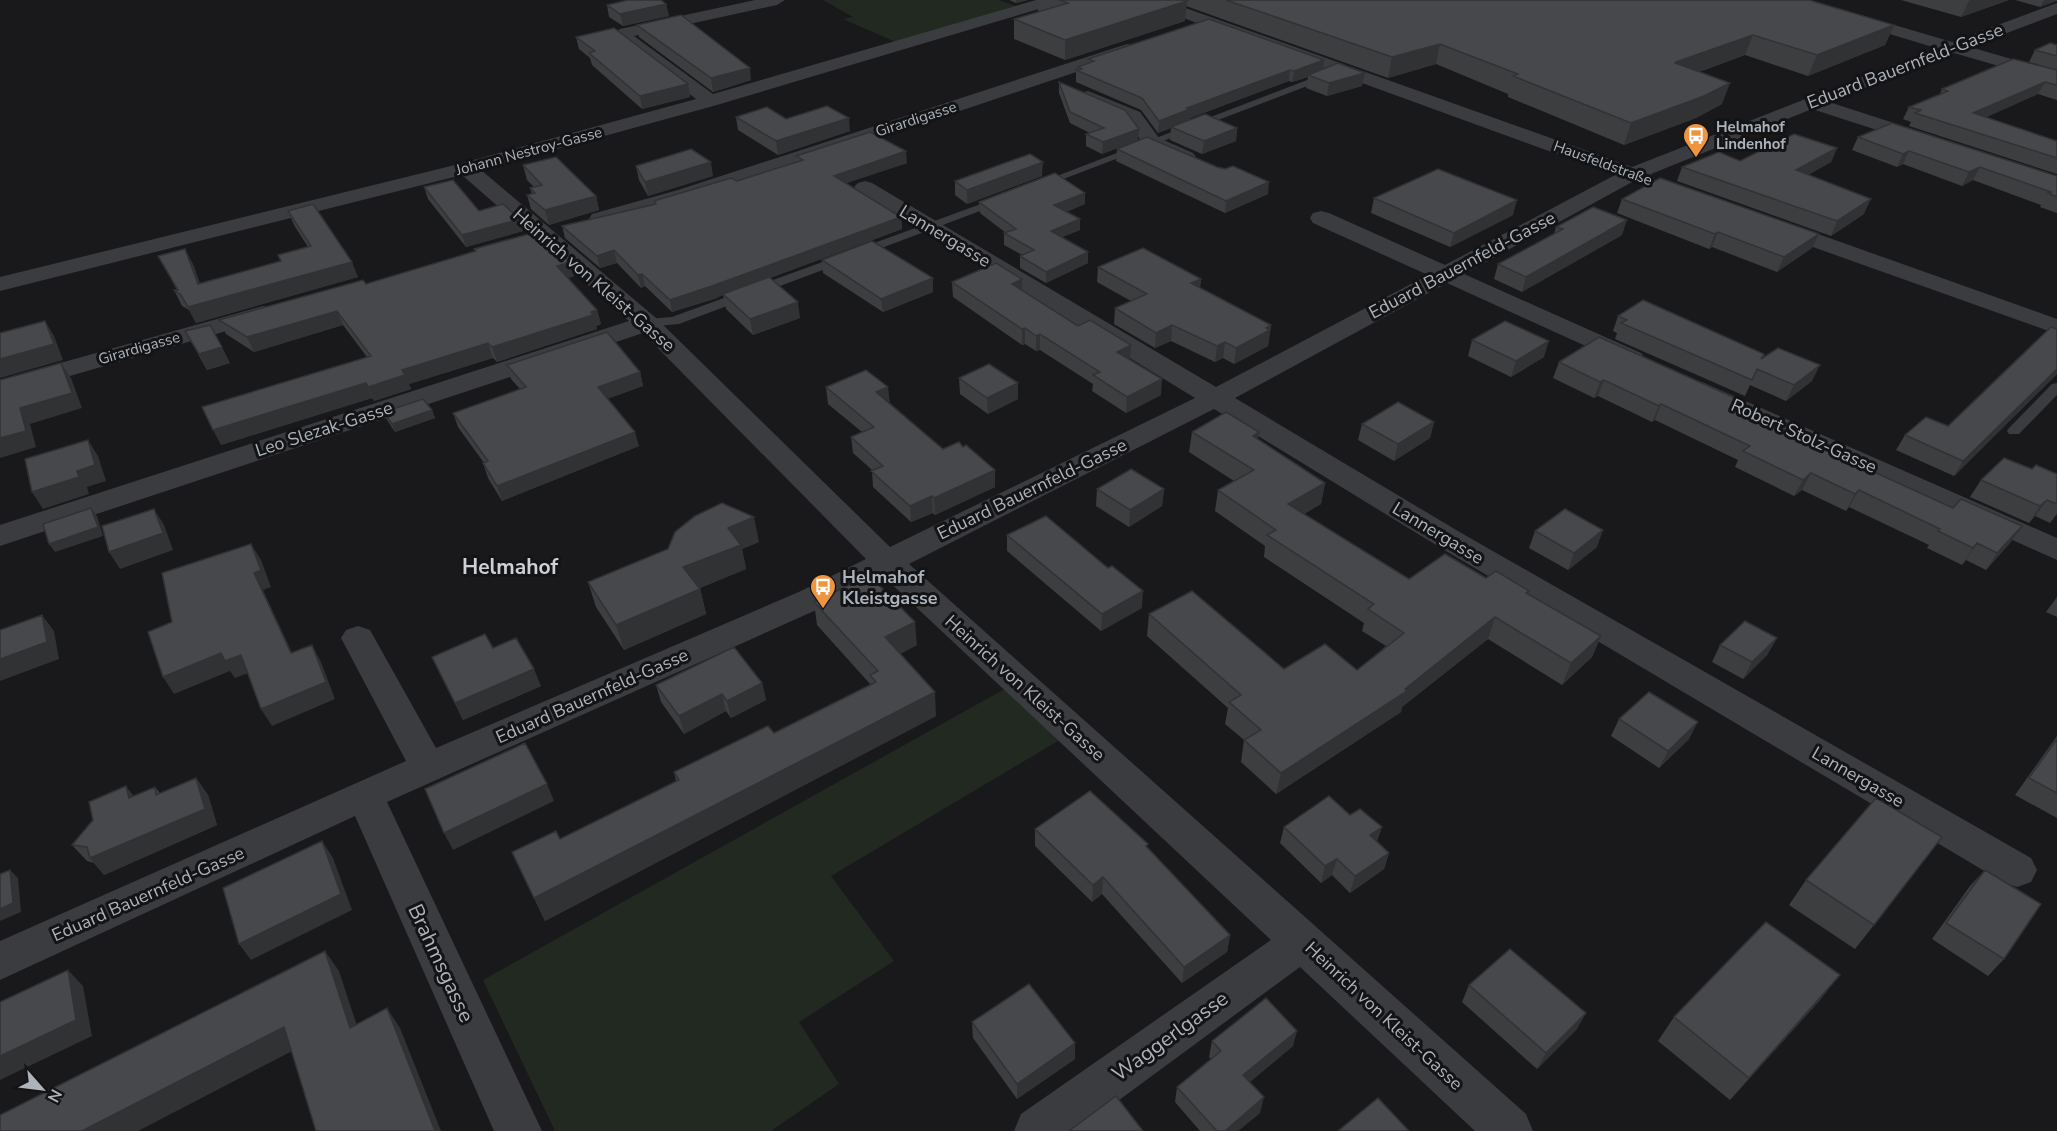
<svg xmlns="http://www.w3.org/2000/svg" width="2057" height="1131" viewBox="0 0 2057 1131" font-family="'Nunito Sans',sans-serif">
  <style>
    .green { fill: #212921 }
    .lines { fill: none; stroke-linecap: round; stroke-linejoin: round }
    .service { fill: #3a3c40; fill-rule: evenodd }
    .minor { fill: #3a3c40; fill-rule: evenodd }
    .wall { fill: #3c3e40 }
    .shaded-wall { fill: #313234 }
    .building { fill: #46484b; stroke: #313234; stroke-width: 1.5 }
    .labels { text-anchor: middle; stroke-width: 6; stroke-linejoin: round; paint-order: stroke }
    .far-street-label { font-size: 15px; fill: #acb3ba; stroke: #141416 }
    .far-poi-label { font-size: 15px; font-weight: bold; fill: #acb3ba; stroke: #141416; text-anchor: start }
    .street-label { font-size: 18px; fill: #acb3ba; stroke: #141416 }
    .poi-label { font-size: 18px; font-weight: bold; fill: #acb3ba; stroke: #141416; text-anchor: start }
    .quarter-label { font-size: 21px; font-weight: bold; fill: #cdd1d6; stroke: #141416 }
    .near-street-label { font-size: 21px; fill: #acb3ba; stroke: #141416 }
  </style>
  <rect width="100%" height="100%" fill="#19191b"/>
  <path class="green" d="M 823,0 L 999,0 L 1019,7 L 898,43 L 843,19 L 853,17 Z
    M 1010,686 L 1063,738 L 831,876 L 894,961 L 799,1022 L 839,1084 L 771,1131 L 555,1131 L 483,980 Z"/>
  <g class="lines">
    <path class="service" d="M 1328,72 L 1333,75 L 1331,77 L 1045,186 L 1041,187 L 1036,184 Z
      M 1000,197 L 1006,200 L 1004,202 L 679,324 L 647,327 L 641,323 L 647,319 L 672,317 Z
      M 2057,383 L 2057,395 L 2019,434 L 2009,434 L 2007,431 L 2009,428 L 2052,384 Z"/>
    <path class="minor" d="M 755,0 L 785,0 L 777,5 L 634,36 L 713,94 L 1036,0 L 1061,0 L 1059,3 L 717,105 L 481,170 L 656,318 L 890,547 L 1195,398 L 858,191 L 854,187 L 858,183 L 865,181 L 872,183 L 1216,387 L 1428,275 L 1313,223 L 1310,218 L 1313,213 L 1321,211 L 1329,213 L 1445,265 L 1615,175 L 1142,3 L 1140,0 L 1163,0 L 1632,167 L 1936,48 L 1787,3 L 1785,0 L 1810,0 L 1952,42 L 2057,3 L 2057,14 L 1970,47 L 2057,72 L 2057,83 L 1954,53 L 1829,102 L 1931,135 L 1934,139 L 1931,143 L 1917,143 L 1812,109 L 1651,174 L 1654,178 L 1651,182 L 1644,184 L 1634,181 L 1464,274 L 1641,353 L 1645,358 L 1641,363 L 1632,366 L 1623,363 L 1447,283 L 1235,398 L 1463,534 L 2031,858 L 2037,870 L 2031,882 L 2017,887 L 2003,882 L 1441,548 L 1214,409 L 909,564 L 1526,1114 L 1533,1131 L 1475,1131 L 1300,967 L 1077,1131 L 1014,1131 L 1021,1114 L 1271,940 L 884,577 L 823,607 L 387,802 L 542,1131 L 494,1131 L 355,816 L 0,980 L 0,941 L 406,761 L 341,638 L 346,630 L 358,626 L 370,630 L 436,748 L 801,591 L 866,559 L 643,333 L 0,546 L 0,525 L 629,321 L 462,175 L 0,291 L 0,277 L 459,164 L 696,99 L 612,34 L 620,29 Z
      M 1127,44 L 1133,45 L 1136,49 L 1133,53 L 694,200 L 600,226 L 592,224 L 589,219 L 592,214 L 678,190 Z
      M 1088,91 L 1140,112 L 1159,138 L 1193,153 L 1196,157 L 1193,161 L 1186,163 L 1145,146 L 1126,120 L 1081,101 L 1079,97 L 1081,93 Z
      M 1776,219 L 2057,319 L 2057,334 L 1768,231 L 1765,226 L 1768,221 Z
      M 263,306 L 272,308 L 275,313 L 272,318 L 0,396 L 0,380 Z
      M 1702,382 L 2057,538 L 2057,560 L 1693,396 L 1689,390 L 1693,384 Z"/>
  </g>
  <path class="wall" d="M 1009,0 L 1028,0 L 1016,3 Z
    M 1038,0 L 1809,0 L 1894,25 L 1885,45 L 1808,76 L 1745,55 L 1699,72 L 1722,104 L 1696,118 L 1624,145 L 1508,97 L 1508,94 L 1436,64 L 1388,78 L 1186,6 L 1185,21 L 1065,60 L 1014,39 L 1014,19 L 1038,12 Z
    M 1901,0 L 2009,0 L 1961,17 Z
    M 2015,0 L 2057,0 L 2057,1 L 2056,1 L 2040,7 Z
    M 666,4 L 669,16 L 623,26 L 609,17 L 607,5 Z
    M 637,25 L 751,80 L 713,92 L 639,37 Z
    M 576,37 L 688,84 L 690,97 L 642,109 L 592,65 L 590,58 L 579,49 Z
    M 2057,45 L 2057,70 L 2029,62 L 2035,50 Z
    M 1088,59 L 1324,60 L 1323,69 L 1365,73 L 1362,86 L 1327,96 L 1306,88 L 1308,77 L 1292,82 L 1289,81 L 1190,118 L 1189,119 L 1237,128 L 1236,141 L 1202,154 L 1170,140 L 1171,128 L 1158,133 L 1141,110 L 1076,82 L 1076,70 L 1078,70 L 1078,67 L 1087,64 Z
    M 2057,70 L 2057,100 L 2038,94 L 1986,117 L 2057,141 L 2057,174 L 1909,126 L 1911,122 L 1903,119 L 1909,107 L 1940,94 L 1942,89 Z
    M 1059,82 L 1138,140 L 1102,154 L 1086,146 L 1086,134 L 1090,133 L 1070,123 L 1059,93 Z
    M 736,117 L 786,119 L 850,131 L 778,155 L 738,130 Z
    M 1858,137 L 2057,176 L 2057,213 L 2040,207 L 2041,205 L 1973,180 L 1962,186 L 1903,164 L 1897,167 L 1852,150 Z
    M 1837,148 L 1831,162 L 1808,175 L 1864,214 L 1831,236 L 1677,181 L 1682,167 L 1740,161 Z
    M 1117,149 L 1268,194 L 1225,213 L 1116,161 Z
    M 796,156 L 907,163 L 846,183 L 901,217 L 902,229 L 770,278 L 800,318 L 753,335 L 726,309 L 723,295 L 672,312 L 645,286 L 641,288 L 617,263 L 600,268 L 565,238 L 562,226 L 655,204 L 654,201 L 737,181 L 797,162 Z
    M 523,165 L 596,196 L 599,210 L 549,225 L 531,209 L 527,195 L 532,194 L 530,188 L 534,187 L 527,180 Z
    M 636,166 L 713,176 L 648,196 L 639,180 Z
    M 1042,176 L 967,204 L 955,195 L 955,181 Z
    M 424,187 L 479,211 L 520,219 L 523,231 L 466,247 L 428,199 Z
    M 1085,193 L 1085,204 L 1066,212 L 1080,230 L 1062,237 L 1088,263 L 1046,283 L 1020,268 L 1020,256 L 1022,255 L 1004,245 L 1004,233 L 1006,233 L 980,213 L 979,202 Z
    M 1374,198 L 1513,215 L 1450,247 L 1371,213 Z
    M 1622,199 L 1812,248 L 1777,272 L 1712,247 L 1709,249 L 1617,213 Z
    M 288,211 L 358,277 L 196,323 L 189,310 L 182,306 L 174,290 L 177,290 L 158,256 L 193,264 L 200,284 L 280,261 L 278,255 L 308,247 L 294,225 Z
    M 1556,227 L 1622,235 L 1522,292 L 1494,279 L 1498,264 L 1554,234 Z
    M 474,249 L 570,262 L 574,276 L 568,278 L 597,310 L 601,324 L 596,326 L 597,329 L 497,362 L 493,358 L 409,384 L 411,389 L 374,401 L 372,398 L 221,445 L 367,357 L 343,325 L 254,352 L 226,334 L 219,320 L 366,284 L 475,251 Z
    M 822,260 L 933,292 L 883,312 L 823,273 Z
    M 1098,267 L 1201,279 L 1200,288 L 1271,325 L 1268,346 L 1234,364 L 1223,358 L 1215,362 L 1171,341 L 1155,348 L 1114,324 L 1115,308 L 1131,301 L 1097,282 Z
    M 952,282 L 1022,291 L 1078,326 L 1131,345 L 1130,360 L 1161,395 L 1126,413 L 1092,391 L 1093,384 L 1040,350 L 1036,351 L 1025,344 L 1022,345 L 953,297 Z
    M 1618,316 L 1761,359 L 1812,381 L 1786,401 L 1750,385 L 1745,396 L 1615,339 L 1617,333 L 1613,331 Z
    M 2057,329 L 2057,374 L 1954,476 L 1896,450 L 1905,435 L 1948,426 Z
    M 185,331 L 230,363 L 207,370 Z
    M 1472,340 L 1544,357 L 1511,377 L 1468,356 Z
    M 1559,362 L 1738,410 L 1953,508 L 2022,526 L 2010,543 L 1986,570 L 1966,560 L 1962,565 L 1927,548 L 1929,545 L 1849,507 L 1846,511 L 1802,490 L 1794,496 L 1735,467 L 1738,460 L 1655,420 L 1652,422 L 1598,396 L 1594,398 L 1553,378 Z
    M 507,365 L 640,372 L 643,386 L 607,399 L 639,446 L 502,501 L 488,478 L 483,463 L 484,463 L 458,427 L 453,413 L 520,389 L 511,379 Z
    M 959,378 L 1018,383 L 1018,399 L 988,414 L 960,394 Z
    M 826,387 L 890,403 L 943,449 L 995,487 L 935,515 L 933,513 L 911,522 L 873,487 L 872,470 L 853,453 L 851,437 L 862,432 L 828,404 Z
    M 432,410 L 435,418 L 395,432 L 387,420 L 384,412 Z
    M 1434,422 L 1430,438 L 1394,461 L 1358,440 L 1362,424 Z
    M 1192,432 L 1259,432 L 1258,439 L 1325,483 L 1321,504 L 1304,514 L 1409,579 L 1486,578 L 1528,594 L 1601,636 L 1592,657 L 1562,685 L 1488,639 L 1402,707 L 1401,712 L 1276,794 L 1241,762 L 1244,740 L 1225,724 L 1228,708 L 1147,636 L 1149,614 L 1284,669 L 1357,670 L 1386,646 L 1362,631 L 1364,623 L 1264,557 L 1265,546 L 1215,511 L 1218,490 L 1234,481 L 1189,452 Z
    M 2032,469 L 2057,474 L 2057,514 L 2050,523 L 2035,516 L 2029,523 L 1970,497 L 1981,480 Z
    M 1097,489 L 1164,489 L 1162,506 L 1129,527 L 1096,506 Z
    M 1535,531 L 1597,547 L 1568,570 L 1529,548 Z
    M 1007,535 L 1142,608 L 1101,631 L 1007,551 Z
    M 759,542 L 742,549 L 746,569 L 700,588 L 706,614 L 624,650 L 596,607 L 588,582 Z
    M 2057,597 L 2057,617 L 2046,612 Z
    M 814,602 L 917,645 L 900,654 L 936,716 L 545,921 L 512,852 L 560,839 L 676,781 L 674,772 L 774,733 L 871,685 L 817,625 Z
    M 1777,638 L 1767,655 L 1743,679 L 1712,662 L 1720,645 Z
    M 493,648 L 541,686 L 463,720 L 432,657 Z
    M 762,683 L 766,700 L 731,718 L 726,711 L 684,734 L 661,702 L 656,685 Z
    M 1619,719 L 1689,739 L 1659,768 L 1611,736 Z
    M 2057,736 L 2057,818 L 2015,795 Z
    M 196,778 L 208,795 L 217,825 L 104,875 L 94,863 L 87,861 L 72,845 L 134,796 L 155,787 L 160,793 Z
    M 1350,815 L 1382,827 L 1377,841 L 1389,853 L 1384,869 L 1350,893 L 1332,875 L 1321,883 L 1280,843 L 1284,827 Z
    M 1035,829 L 1148,848 L 1230,935 L 1227,952 L 1182,983 L 1102,894 L 1092,902 L 1035,846 Z
    M 1985,870 L 2004,959 L 1988,976 L 1932,939 L 1970,886 Z
    M 1806,880 L 1874,925 L 1855,949 L 1789,905 Z
    M 1469,985 L 1577,1029 L 1537,1069 L 1462,1002 Z
    M 1821,999 L 1730,1100 L 1658,1041 L 1674,1017 Z
    M 972,1022 L 1075,1059 L 1017,1099 L 973,1038 Z
    M 1212,1041 L 1293,1046 L 1250,1082 L 1260,1113 L 1238,1131 L 1200,1131 L 1175,1102 L 1177,1087 L 1211,1059 L 1209,1057 Z"/>
  <path class="shaded-wall" d="M 1016,0 L 1028,0 L 1016,3 Z
    M 1971,0 L 2009,0 L 1961,17 L 1969,1 Z
    M 2044,0 L 2057,0 L 2040,7 Z
    M 1187,1 L 1185,21 L 1065,60 L 1065,40 Z
    M 666,4 L 669,16 L 623,26 L 620,14 Z
    M 1894,25 L 1885,45 L 1808,76 L 1817,55 Z
    M 1753,35 L 1745,55 L 1669,83 L 1675,63 L 1676,62 Z
    M 1440,44 L 1436,64 L 1388,78 L 1392,57 Z
    M 1324,60 L 1323,71 L 1308,75 L 1308,77 L 1292,82 L 1294,71 Z
    M 750,68 L 751,80 L 713,92 L 711,78 Z
    M 1290,70 L 1289,81 L 1190,118 L 1189,121 L 1171,127 L 1171,128 L 1158,133 L 1159,121 L 1187,108 Z
    M 1365,73 L 1362,86 L 1327,96 L 1329,83 Z
    M 2045,82 L 2038,94 L 1967,126 L 1973,113 Z
    M 1730,83 L 1722,104 L 1696,118 L 1624,145 L 1631,123 Z
    M 688,84 L 690,97 L 642,109 L 640,96 Z
    M 849,118 L 850,131 L 778,155 L 776,141 Z
    M 1237,128 L 1236,141 L 1202,154 L 1204,141 Z
    M 1139,129 L 1138,140 L 1102,154 L 1103,142 Z
    M 1837,148 L 1831,162 L 1790,184 L 1796,170 Z
    M 906,151 L 907,163 L 835,187 L 834,176 Z
    M 1909,151 L 1903,164 L 1897,167 L 1903,154 Z
    M 711,162 L 713,176 L 648,196 L 645,182 Z
    M 1043,162 L 1042,176 L 967,204 L 967,190 Z
    M 1980,167 L 1973,180 L 1962,186 L 1969,172 Z
    M 1269,182 L 1268,194 L 1225,213 L 1226,201 Z
    M 1085,193 L 1085,204 L 1054,216 L 1054,205 Z
    M 596,196 L 599,210 L 549,225 L 545,210 Z
    M 1871,199 L 1864,214 L 1831,236 L 1837,221 Z
    M 1517,200 L 1513,215 L 1450,247 L 1454,233 Z
    M 901,217 L 902,229 L 724,295 L 723,294 L 723,295 L 715,299 L 672,312 L 670,300 Z
    M 520,219 L 523,231 L 466,247 L 462,235 Z
    M 1080,219 L 1080,230 L 1050,242 L 1051,231 Z
    M 1627,220 L 1622,235 L 1522,292 L 1526,277 Z
    M 1718,232 L 1712,247 L 1709,249 L 1715,234 Z
    M 1819,234 L 1812,248 L 1777,272 L 1784,257 Z
    M 185,249 L 193,264 L 205,299 L 198,284 Z
    M 614,250 L 617,263 L 600,268 L 597,256 Z
    M 1088,252 L 1088,263 L 1046,283 L 1046,272 Z
    M 352,262 L 358,277 L 196,323 L 188,307 Z
    M 570,262 L 574,276 L 561,280 L 557,266 Z
    M 642,274 L 645,286 L 641,288 L 638,275 Z
    M 933,278 L 933,292 L 883,312 L 881,299 Z
    M 1022,279 L 1022,295 L 1012,284 Z
    M 1201,279 L 1199,294 L 1191,283 Z
    M 798,302 L 800,318 L 753,335 L 750,319 Z
    M 597,310 L 601,324 L 596,326 L 597,329 L 497,362 L 492,347 Z
    M 337,311 L 343,325 L 254,352 L 247,337 Z
    M 45,321 L 54,336 L 63,360 L 0,378 L 0,359 Z
    M 1172,325 L 1171,341 L 1155,348 L 1156,333 Z
    M 1271,325 L 1268,346 L 1234,364 L 1236,348 Z
    M 1025,328 L 1025,344 L 1022,345 L 1022,329 Z
    M 1040,334 L 1040,350 L 1036,351 L 1036,336 Z
    M 1549,341 L 1544,357 L 1511,377 L 1516,361 Z
    M 1225,342 L 1223,358 L 1215,362 L 1217,346 Z
    M 488,343 L 493,358 L 409,384 L 411,389 L 374,401 L 368,387 L 402,370 Z
    M 1131,345 L 1130,361 L 1117,352 Z
    M 222,347 L 230,363 L 207,370 L 199,354 Z
    M 61,363 L 71,378 L 82,408 L 30,424 L 36,447 L 0,458 L 0,438 L 20,408 Z
    M 1820,365 L 1812,381 L 1786,401 L 1794,385 Z
    M 2057,369 L 2057,374 L 1954,476 L 1963,461 Z
    M 640,372 L 643,386 L 601,401 L 598,387 Z
    M 1162,379 L 1161,395 L 1126,413 L 1127,397 Z
    M 1604,380 L 1598,396 L 1594,398 L 1600,382 Z
    M 366,383 L 372,398 L 221,445 L 213,430 Z
    M 1018,383 L 1018,399 L 988,414 L 987,398 Z
    M 888,387 L 890,403 L 876,392 Z
    M 1661,404 L 1655,420 L 1652,422 L 1659,406 Z
    M 432,410 L 435,418 L 395,432 L 392,424 Z
    M 1434,422 L 1430,438 L 1394,461 L 1398,444 Z
    M 635,432 L 639,446 L 502,501 L 497,486 Z
    M 1259,432 L 1256,453 L 1253,436 Z
    M 88,440 L 98,456 L 106,481 L 87,487 L 89,494 L 43,509 L 32,492 L 77,471 Z
    M 995,470 L 995,487 L 935,515 L 934,498 Z
    M 1811,473 L 1802,490 L 1794,496 L 1803,480 Z
    M 1325,483 L 1321,504 L 1284,525 L 1288,504 Z
    M 1164,489 L 1162,506 L 1129,527 L 1130,510 Z
    M 1859,490 L 1849,507 L 1846,511 L 1855,494 Z
    M 932,496 L 933,513 L 911,522 L 910,506 Z
    M 2047,500 L 2035,516 L 2029,523 L 2040,506 Z
    M 91,508 L 97,516 L 103,536 L 55,552 L 49,544 Z
    M 154,509 L 164,525 L 173,550 L 120,569 L 109,552 Z
    M 754,517 L 759,542 L 742,549 L 746,569 L 690,592 L 683,567 L 728,528 Z
    M 2022,526 L 2010,543 L 1986,570 L 1997,553 Z
    M 1603,530 L 1597,547 L 1568,570 L 1574,553 Z
    M 1977,543 L 1966,560 L 1962,565 L 1973,548 Z
    M 251,544 L 261,560 L 271,587 L 263,590 L 300,670 L 291,653 L 254,573 Z
    M 700,589 L 706,614 L 624,650 L 616,625 Z
    M 1143,591 L 1142,608 L 1101,631 L 1102,614 Z
    M 42,615 L 54,631 L 59,659 L 0,681 L 0,659 Z
    M 1495,617 L 1488,639 L 1402,707 L 1401,712 L 1276,794 L 1281,773 L 1405,689 Z
    M 915,622 L 917,645 L 887,660 L 885,637 Z
    M 1601,636 L 1592,657 L 1562,685 L 1571,663 Z
    M 1777,638 L 1767,655 L 1743,679 L 1752,662 Z
    M 312,645 L 321,662 L 335,699 L 272,726 L 261,709 Z
    M 221,653 L 241,655 L 251,672 L 235,678 L 230,671 L 174,694 L 163,677 Z
    M 534,669 L 541,686 L 463,720 L 455,703 Z
    M 762,683 L 766,700 L 731,718 L 727,701 Z
    M 935,692 L 936,716 L 545,921 L 534,898 Z
    M 722,694 L 726,711 L 684,734 L 679,716 Z
    M 1698,722 L 1689,739 L 1659,768 L 1668,751 Z
    M 196,778 L 208,795 L 217,825 L 104,875 L 90,858 Z
    M 547,784 L 554,801 L 453,850 L 444,833 Z
    M 126,786 L 139,803 L 129,798 Z
    M 1382,827 L 1376,844 L 1370,835 Z
    M 322,841 L 333,858 L 352,910 L 251,960 L 239,944 Z
    M 1389,853 L 1384,869 L 1350,893 L 1355,876 Z
    M 1337,859 L 1332,875 L 1321,883 L 1325,866 Z
    M 10,870 L 18,878 L 21,912 L 0,921 L 0,909 Z
    M 1103,877 L 1102,894 L 1092,902 L 1093,885 Z
    M 1230,935 L 1227,952 L 1182,983 L 1184,967 Z
    M 325,951 L 339,971 L 364,1047 L 350,1028 Z
    M 68,970 L 83,986 L 92,1036 L 0,1080 L 0,1056 Z
    M 1840,975 L 1821,999 L 1730,1100 L 1749,1078 Z
    M 387,1008 L 400,1028 L 441,1131 L 435,1131 Z
    M 1586,1013 L 1577,1029 L 1537,1069 L 1546,1053 Z
    M 284,1027 L 300,1047 L 138,1131 L 82,1131 Z
    M 1297,1031 L 1293,1046 L 1240,1090 L 1243,1075 Z
    M 1075,1043 L 1075,1059 L 1017,1099 L 1017,1084 Z
    M 1264,1097 L 1260,1113 L 1238,1131 L 1225,1131 Z"/>
  <path class="building" d="M 628,0 L 661,0 L 666,4 L 620,14 L 607,5 Z
    M 1059,0 L 1182,0 L 1187,1 L 1065,40 L 1014,19 L 1068,3 Z
    M 1226,0 L 1809,0 L 1894,25 L 1817,55 L 1753,35 L 1676,62 L 1675,63 L 1730,83 L 1704,96 L 1631,123 L 1513,76 L 1518,74 L 1440,44 L 1392,57 Z
    M 681,15 L 750,68 L 711,78 L 637,25 Z
    M 1209,19 L 1324,60 L 1294,71 L 1290,70 L 1187,108 L 1190,109 L 1159,121 L 1142,98 L 1076,70 L 1082,69 L 1078,67 L 1094,61 L 1088,59 Z
    M 614,28 L 688,84 L 640,96 L 589,53 L 595,51 L 576,37 Z
    M 2050,43 L 2057,45 L 2057,56 L 2035,50 Z
    M 2013,59 L 2057,70 L 2057,85 L 2045,82 L 1973,113 L 2057,141 L 2057,158 L 1915,113 L 1921,110 L 1909,107 L 1948,91 L 1942,89 Z
    M 1338,63 L 1365,73 L 1329,83 L 1308,75 Z
    M 1059,82 L 1125,110 L 1139,129 L 1103,142 L 1086,134 L 1104,128 L 1070,112 Z
    M 827,106 L 849,118 L 776,141 L 736,117 L 767,107 L 786,119 Z
    M 1205,114 L 1237,128 L 1204,141 L 1171,127 Z
    M 1892,123 L 2057,176 L 2057,197 L 2048,193 L 2051,192 L 1980,167 L 1969,172 L 1909,151 L 1903,154 L 1858,137 Z
    M 870,132 L 906,151 L 834,176 L 901,217 L 712,286 L 670,300 L 642,274 L 638,275 L 614,250 L 597,256 L 562,226 L 656,204 L 654,201 L 731,178 L 737,181 L 803,160 L 796,156 Z
    M 1794,134 L 1837,148 L 1796,170 L 1871,199 L 1837,221 L 1682,167 L 1719,152 L 1740,161 Z
    M 1147,137 L 1217,167 L 1225,169 L 1233,166 L 1269,182 L 1226,201 L 1117,149 Z
    M 691,149 L 711,162 L 645,182 L 636,166 Z
    M 1030,154 L 1043,162 L 967,190 L 955,181 Z
    M 556,157 L 596,196 L 545,210 L 527,195 L 535,193 L 530,188 L 542,185 L 523,165 Z
    M 1438,169 L 1517,200 L 1454,233 L 1374,198 Z
    M 1055,173 L 1085,193 L 1054,205 L 1080,219 L 1051,231 L 1088,252 L 1046,272 L 1020,256 L 1034,250 L 1004,233 L 1016,229 L 979,202 Z
    M 1660,178 L 1819,234 L 1784,257 L 1718,232 L 1715,234 L 1622,199 Z
    M 453,180 L 479,211 L 503,204 L 520,219 L 462,235 L 424,187 Z
    M 313,204 L 352,262 L 188,307 L 181,295 L 174,290 L 178,290 L 158,256 L 185,249 L 198,284 L 281,261 L 278,255 L 311,246 L 288,211 Z
    M 1593,207 L 1627,220 L 1526,277 L 1498,264 L 1563,229 L 1556,227 Z
    M 536,232 L 570,262 L 557,266 L 597,310 L 591,312 L 593,315 L 492,347 L 488,343 L 402,370 L 405,375 L 368,387 L 366,383 L 213,430 L 202,407 L 371,356 L 337,311 L 247,337 L 219,320 L 363,280 L 366,284 L 476,251 L 474,249 Z
    M 872,241 L 933,278 L 881,299 L 822,260 Z
    M 1143,248 L 1201,279 L 1191,283 L 1271,325 L 1266,328 L 1270,330 L 1236,348 L 1225,342 L 1217,346 L 1172,325 L 1156,333 L 1115,308 L 1147,294 L 1098,267 Z
    M 996,263 L 1022,279 L 1012,284 L 1078,326 L 1090,320 L 1131,345 L 1117,352 L 1162,379 L 1127,397 L 1093,375 L 1100,372 L 1040,334 L 1036,336 L 1025,328 L 1022,329 L 952,282 Z
    M 769,277 L 798,302 L 750,319 L 723,294 Z
    M 1643,300 L 1764,354 L 1761,359 L 1778,348 L 1820,365 L 1794,385 L 1757,369 L 1752,380 L 1621,323 L 1627,320 L 1618,316 Z
    M 45,321 L 54,344 L 0,359 L 0,333 Z
    M 1505,321 L 1549,341 L 1516,361 L 1472,340 Z
    M 210,325 L 222,347 L 199,354 L 185,331 Z
    M 2051,327 L 2057,329 L 2057,369 L 1963,461 L 1905,435 L 1926,417 L 1948,426 Z
    M 607,332 L 640,372 L 598,387 L 635,432 L 497,486 L 483,463 L 488,461 L 453,413 L 526,387 L 507,365 Z
    M 1599,337 L 1742,401 L 1738,410 L 1953,508 L 1961,499 L 2022,526 L 1997,553 L 1977,543 L 1973,548 L 1938,531 L 1940,529 L 1859,490 L 1855,494 L 1811,473 L 1803,480 L 1743,451 L 1750,446 L 1661,404 L 1659,406 L 1604,380 L 1600,382 L 1559,362 Z
    M 61,363 L 72,393 L 20,408 L 26,431 L 0,438 L 0,380 Z
    M 989,364 L 1018,383 L 987,398 L 959,378 Z
    M 866,370 L 888,387 L 876,392 L 943,449 L 959,442 L 963,447 L 966,445 L 995,470 L 934,498 L 932,496 L 910,506 L 871,471 L 883,466 L 851,437 L 874,427 L 826,387 Z
    M 423,399 L 432,410 L 392,424 L 384,412 Z
    M 1398,402 L 1434,422 L 1398,444 L 1362,424 Z
    M 1226,412 L 1259,432 L 1253,436 L 1325,483 L 1288,504 L 1409,579 L 1445,554 L 1486,578 L 1496,571 L 1529,591 L 1526,593 L 1601,636 L 1571,663 L 1495,617 L 1405,689 L 1407,691 L 1281,773 L 1244,740 L 1261,730 L 1229,702 L 1241,695 L 1149,614 L 1192,591 L 1284,669 L 1325,644 L 1357,670 L 1404,633 L 1368,609 L 1374,604 L 1267,535 L 1276,530 L 1218,490 L 1254,470 L 1192,432 Z
    M 88,440 L 95,465 L 77,471 L 79,477 L 32,492 L 25,459 Z
    M 2004,458 L 2032,469 L 2036,465 L 2057,474 L 2057,504 L 2047,500 L 2040,506 L 1981,480 Z
    M 1131,469 L 1164,489 L 1130,510 L 1097,489 Z
    M 722,503 L 754,517 L 728,528 L 741,545 L 683,567 L 700,589 L 616,625 L 588,582 L 668,549 L 675,532 L 695,516 Z
    M 91,508 L 98,527 L 49,544 L 43,524 Z
    M 154,509 L 163,533 L 109,552 L 102,526 Z
    M 1565,509 L 1603,530 L 1574,553 L 1535,531 Z
    M 1046,516 L 1108,568 L 1112,566 L 1143,591 L 1102,614 L 1007,535 Z
    M 251,544 L 261,570 L 254,573 L 291,653 L 312,645 L 326,682 L 261,709 L 241,655 L 225,661 L 221,653 L 163,677 L 148,632 L 172,622 L 162,573 Z
    M 869,575 L 915,622 L 885,637 L 935,692 L 534,898 L 512,852 L 556,831 L 560,839 L 679,780 L 674,772 L 768,726 L 774,733 L 876,682 L 870,675 L 878,671 L 814,602 Z
    M 42,615 L 47,642 L 0,659 L 0,630 Z
    M 1745,621 L 1777,638 L 1752,662 L 1720,645 Z
    M 485,634 L 493,648 L 516,638 L 534,669 L 455,703 L 432,657 Z
    M 734,647 L 762,683 L 727,701 L 722,694 L 679,716 L 656,685 Z
    M 1649,692 L 1698,722 L 1668,751 L 1619,719 Z
    M 2057,739 L 2057,793 L 2029,778 Z
    M 525,743 L 547,784 L 444,833 L 425,789 Z
    M 196,778 L 205,809 L 90,858 L 87,847 L 72,845 L 93,820 L 89,802 L 126,786 L 129,798 L 155,787 L 156,795 Z
    M 1090,791 L 1148,844 L 1146,846 L 1230,935 L 1184,967 L 1103,877 L 1093,885 L 1035,829 Z
    M 1329,796 L 1350,815 L 1360,809 L 1382,827 L 1370,835 L 1389,853 L 1355,876 L 1337,859 L 1325,866 L 1284,827 Z
    M 1876,798 L 1942,837 L 1874,925 L 1806,880 Z
    M 322,841 L 341,894 L 239,944 L 223,888 Z
    M 10,870 L 13,903 L 0,909 L 0,874 Z
    M 1985,870 L 2041,904 L 2004,959 L 1946,923 Z
    M 1766,922 L 1840,975 L 1749,1078 L 1674,1017 Z
    M 1510,949 L 1586,1013 L 1546,1053 L 1469,985 Z
    M 325,951 L 350,1028 L 387,1008 L 435,1131 L 316,1131 L 284,1027 L 82,1131 L 0,1131 L 0,1115 Z
    M 68,970 L 76,1020 L 0,1056 L 0,1002 Z
    M 1029,984 L 1075,1043 L 1017,1084 L 972,1022 Z
    M 1266,998 L 1297,1031 L 1243,1075 L 1264,1097 L 1225,1131 L 1217,1131 L 1177,1087 L 1221,1051 L 1212,1041 Z
    M 1116,1096 L 1143,1131 L 1069,1131 Z
    M 1378,1098 L 1409,1131 L 1338,1131 Z"/>
  <defs>
    <symbol id="bus-pin" viewBox="-11 -11 22 30"><path d="M0 17L-7.5 6A9.5 9.5 0 1 1 7.5 6Z" fill="#ee963f" stroke="#141416"/><path d="M-5-6H5V4H4V6H2V4H-2V6H-4V4H-5ZM-3.5-4V0h7V-4ZM-3.5 1.2v1.5H-2V1.2ZM2 1.2v1.5H3.5V1.2Z" fill="#fff"/></symbol>
  </defs>
  <g fill-rule="evenodd">
    <use href="#bus-pin" x="1681" y="121" width="30" height="40"/>
    <use href="#bus-pin" x="808" y="572" width="30" height="40"/>
  </g>
  <g class="labels">
    <g class="far-street-label">
      <text transform="translate(916 119) rotate(-18)" y="5">Girardigasse</text>
      <text transform="translate(529 151) rotate(-15)" y="5">Johann Nestroy-Gasse</text>
      <text transform="translate(1603 163) rotate(20)" y="5">Hausfeldstraße</text>
      <text transform="translate(139 348) rotate(-16)" y="5">Girardigasse</text>
    </g>
    <g class="far-poi-label">
      <text x="1716" y="132">Helmahof<tspan x="1716" dy="17">Lindenhof</tspan></text>
    </g>
    <g class="street-label">
      <text transform="translate(1905 66) rotate(-21)" y="6">Eduard Bauernfeld-Gasse</text>
      <text transform="translate(945 236) rotate(31)" y="6">Lannergasse</text>
      <text transform="translate(1462 265) rotate(-28)" y="6">Eduard Bauernfeld-Gasse</text>
      <text transform="translate(594 280) rotate(41)" y="6">Heinrich von Kleist-Gasse</text>
      <text transform="translate(324 429) rotate(-18)" y="6">Leo Slezak-Gasse</text>
      <text transform="translate(1804 436) rotate(24)" y="6">Robert Stolz-Gasse</text>
      <text transform="translate(1032 489) rotate(-26)" y="6">Eduard Bauernfeld-Gasse</text>
      <text transform="translate(1438 533) rotate(31)" y="6">Lannergasse</text>
      <text transform="translate(1025 688) rotate(42)" y="6">Heinrich von Kleist-Gasse</text>
      <text transform="translate(592 696) rotate(-24)" y="6">Eduard Bauernfeld-Gasse</text>
      <text transform="translate(1858 777) rotate(30)" y="6">Lannergasse</text>
      <text transform="translate(148 894) rotate(-24)" y="6">Eduard Bauernfeld-Gasse</text>
      <text transform="translate(1384 1016) rotate(43)" y="6">Heinrich von Kleist-Gasse</text>
    </g>
    <g class="poi-label">
      <text x="842" y="583">Helmahof<tspan x="842" dy="21">Kleistgasse</tspan></text>
    </g>
    <g class="quarter-label">
      <text x="510" y="574">Helmahof</text>
    </g>
    <g class="near-street-label">
      <text transform="translate(441 963) rotate(65)" y="7">Brahmsgasse</text>
      <text transform="translate(1170 1036) rotate(-36)" y="7">Waggerlgasse</text>
    </g>
  </g>
  <g transform="translate(42 1089) rotate(118)" stroke="#141416" stroke-width="4.5" paint-order="stroke">
  <path d="M0-4.5L10 22L0 15L-10 22Z" fill="#acb3ba"/>
  <text y="-9" font-size="16" font-weight="bold" text-anchor="middle" fill="#acb3ba">N</text>
  </g>
</svg>
